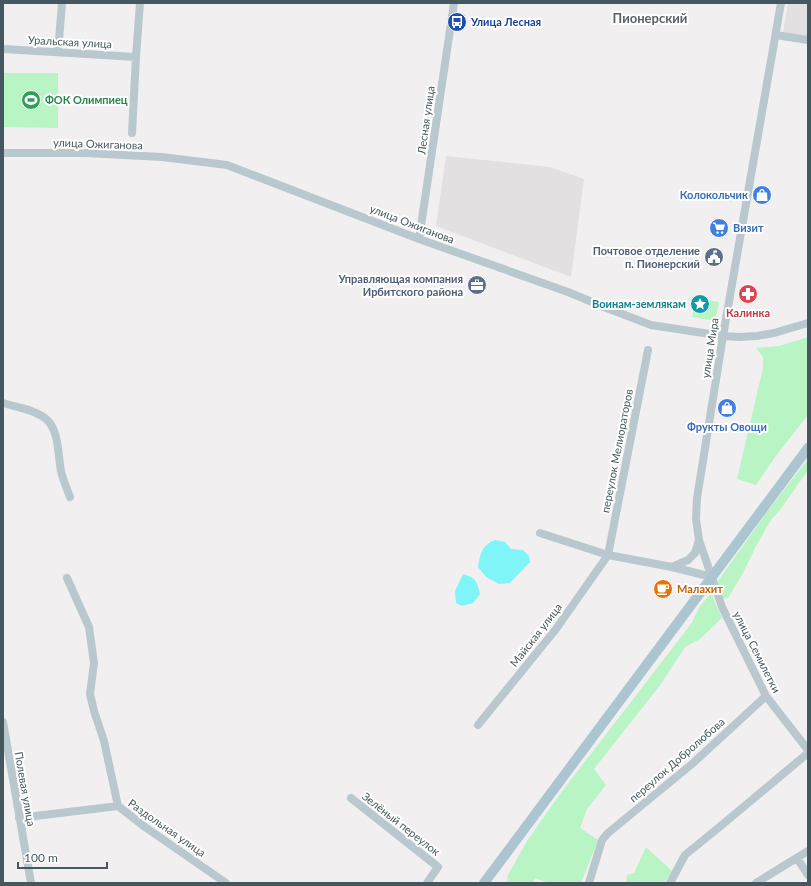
<svg xmlns="http://www.w3.org/2000/svg" width="811" height="886" viewBox="0 0 811 886" font-family="Lato,sans-serif">
  <style>
    .education { fill: #e3e0e2 }
    .green { fill: #b8f4c4 }
    .water { fill: #80f5f7 }
    .lines { fill: none; stroke-linecap: round; stroke-linejoin: round }
    .minor { stroke: #b9c8ce; stroke-width: 8 }
    .major { stroke: #acc6d1; stroke-width: 10 }
    .labels { text-anchor: middle; stroke-width: 4; stroke-linejoin: round; paint-order: stroke }
    .transit-label { font-size: 11px; font-weight: bold; fill: #164399; stroke: #fff; text-anchor: start }
    .street-label { font-size: 11px; fill: #45585f; stroke: #fff }
    .leisure-label { font-size: 11px; font-weight: bold; fill: #27864d; stroke: #fff; text-anchor: start }
    .shop-label { font-size: 11px; font-weight: bold; fill: #366cbe; stroke: #fff; text-anchor: end }
    .service-label { font-size: 11px; font-weight: bold; fill: #4e5e75; stroke: #fff; text-anchor: end }
    .culture-label { font-size: 11px; font-weight: bold; fill: #0d838f; stroke: #fff; text-anchor: end }
    .health-label { font-size: 11px; font-weight: bold; fill: #be3a42; stroke: #fff }
    .food-label { font-size: 11px; font-weight: bold; fill: #c56008; stroke: #fff; text-anchor: start }
    .quarter-label { font-size: 13px; font-weight: bold; fill: #5b6165; stroke: #fff }
  </style>
  <rect width="100%" height="100%" fill="#f2eff0"/>
  <path class="education" d="M 788,3 L 808,3 L 808,37 L 783,32 Z
    M 446,156 L 550,167 L 584,179 L 571,277 L 436,226 Z"/>
  <path class="green" d="M 3,73 L 58,73 L 58,128 L 3,127 Z
    M 696,298 L 719,302 L 715,321 L 692,317 Z
    M 808,337 L 808,415 L 775,457 L 756,485 L 737,479 L 763,368 L 763,357 L 756,348 L 779,346 Z
    M 808,459 L 808,470 L 780,510 L 771,520 L 756,546 L 743,573 L 728,598 L 723,599 L 715,585 L 767,512 Z
    M 711,593 L 722,618 L 700,639 L 685,647 L 661,684 L 594,769 L 606,785 L 587,809 L 580,828 L 598,840 L 581,883 L 549,883 L 535,878 L 533,883 L 507,883 L 508,875 L 527,841 L 560,794 L 691,624 L 700,606 Z
    M 646,847 L 672,871 L 664,883 L 626,883 L 627,875 L 634,873 Z"/>
  <path class="water" d="M 495,540 L 505,542 L 511,549 L 523,550 L 529,556 L 530,562 L 510,583 L 499,584 L 486,577 L 478,567 C 480,554 482,545 495,540 Z
    M 463,574 C 476,578 477,581 480,594 L 473,603 L 462,606 L 456,603 L 455,591 Z"/>
  <g class="lines">
    <path class="minor" d="M 781,3 L 723,336 L 697,498 L 696,519 L 699,540 L 722,607 L 766,696 L 808,750
      M 776,35 L 808,40
      M 3,49 L 136,57
      M 58,52 L 62,3
      M 132,133 L 136,57 L 140,3
      M 3,153 L 85,153 L 162,157 L 227,165 L 419,239 L 568,292 L 604,307 L 651,325 L 723,336 L 739,337 L 757,336 L 774,333 L 808,323
      M 419,239 L 454,3
      M 3,403 C 16,407 36,410 46,419 C 59,429 58,456 61,471 C 63,480 67,489 70,497
      M 540,533 L 608,555 L 672,567 L 712,577
      M 672,567 L 688,560 L 695,553 L 699,540
      M 67,578 L 80,607 L 89,627 L 94,663 L 90,694 L 94,711 L 104,741 L 118,806 L 145,827 L 226,883
      M 3,722 L 31,883
      M 478,725 L 556,629 L 608,555 L 648,350
      M 351,798 L 438,867 L 427,883
      M 19,818 L 118,806
      M 797,858 L 808,875
      M 589,883 L 602,840 L 608,833 L 692,764 L 766,696
      M 670,883 L 685,855 L 723,824 L 808,753
      M 756,883 L 808,851"/>
    <path class="major" d="M 484,883 L 808,448"/>
  </g>
  <defs>
    <symbol id="bus-disc" viewBox="-11 -11 22 22"><circle r="9.5" fill="#1a4fb4" stroke="#fff"/><path d="M-5-6H5V4H4V6H2V4H-2V6H-4V4H-5ZM-3.5-4V0h7V-4ZM-3.5 1.2v1.5H-2V1.2ZM2 1.2v1.5H3.5V1.2Z" fill="#fff"/></symbol>
    <symbol id="stadium-disc" viewBox="-11 -11 22 22"><circle r="9.5" fill="#2e9e5b" stroke="#fff"/><path d="M0-5a6.5 5 0 1 0 0 10a6.5 5 0 1 0 0-10ZM-3.5-1.8h7v3.6h-7Z" fill="#fff"/></symbol>
    <symbol id="shop-disc" viewBox="-11 -11 22 22"><circle r="9.5" fill="#3f7fe0" stroke="#fff"/><path d="M-5-2.5h2.3a2.7 3.5 0 0 1 5.4 0H5L5.5 6h-11ZM-1.5-2.5h3a1.5 2.3 0 0 0-3 0Z" fill="#fff"/></symbol>
    <symbol id="supermarket-disc" viewBox="-11 -11 22 22"><circle r="9.5" fill="#3f7fe0" stroke="#fff"/><path d="M-6-5.5h2.5l.6 2H6L4.5 2H-2.5L-4.4-4H-6ZM-1.5 3.2a1.3 1.3 0 1 0 .1 0ZM3 3.2a1.3 1.3 0 1 0 .1 0Z" fill="#fff"/></symbol>
    <symbol id="civic-disc" viewBox="-11 -11 22 22"><circle r="9.5" fill="#5c6f8a" stroke="#fff"/><path d="M-.6-6.5H3V-4.5H.6V-3L4-1V1h2V6H-6V1h2V-1L-.6-3ZM-1.2 2.5V6h2.4V2.5Z" fill="#fff"/></symbol>
    <symbol id="office-disc" viewBox="-11 -11 22 22"><circle r="9.5" fill="#5c6f8a" stroke="#fff"/><path d="M-6-3h4V-5.5h4V-3h4V5H-6ZM-1-4.5V-3h2v-1.5ZM-6 0V1H6V0Z" fill="#fff"/></symbol>
    <symbol id="pharmacy-disc" viewBox="-11 -11 22 22"><circle r="9.5" fill="#e0444e" stroke="#fff"/><path d="M-2-6h4v4h4v4h-4v4h-4v-4h-4v-4h4Z" fill="#fff"/></symbol>
    <symbol id="sight-disc" viewBox="-11 -11 22 22"><circle r="9.5" fill="#0f9aa8" stroke="#fff"/><path d="M0-6L1.8-2.2L6-1.7L2.9 1.2L3.7 5.4L0 3.3L-3.7 5.4L-2.9 1.2L-6-1.7L-1.8-2.2Z" fill="#fff"/></symbol>
    <symbol id="cafe-disc" viewBox="-11 -11 22 22"><circle r="9.5" fill="#e8710a" stroke="#fff"/><path d="M-5.5-4.5H6V0H3Q3 3.5 0 3.5H-2.5Q-5.5 3.5-5.5 0ZM3-3.2v2h1.7v-2ZM-6 4.5H4V6H-6Z" fill="#fff"/></symbol>
  </defs>
  <g fill-rule="evenodd">
    <use href="#bus-disc" x="446" y="11" width="22" height="22"/>
    <use href="#stadium-disc" x="20" y="89" width="22" height="22"/>
    <use href="#shop-disc" x="751" y="184" width="22" height="22"/>
    <use href="#supermarket-disc" x="708" y="217" width="22" height="22"/>
    <use href="#civic-disc" x="703" y="246" width="22" height="22"/>
    <use href="#office-disc" x="466" y="274" width="22" height="22"/>
    <use href="#pharmacy-disc" x="737" y="283" width="22" height="22"/>
    <use href="#sight-disc" x="689" y="293" width="22" height="22"/>
    <use href="#shop-disc" x="716" y="397" width="22" height="22"/>
    <use href="#cafe-disc" x="652" y="578" width="22" height="22"/>
  </g>
  <g class="labels">
    <g class="transit-label">
      <text x="471" y="26">Улица Лесная</text>
    </g>
    <g class="street-label">
      <text transform="translate(70 42) rotate(3)" y="4">Уральская улица</text>
      <text transform="translate(426 120) rotate(-82)" y="4">Лесная улица</text>
      <text transform="translate(98 144) rotate(2)" y="4">улица Ожиганова</text>
      <text transform="translate(412 224) rotate(21)" y="4">улица Ожиганова</text>
      <text transform="translate(710 348) rotate(-81)" y="4">улица Мира</text>
      <text transform="translate(617 451) rotate(-79)" y="4">переулок Мелиораторов</text>
      <text transform="translate(536 635) rotate(-52)" y="4">Майская улица</text>
      <text transform="translate(757 652) rotate(63)" y="4">улица Семилетки</text>
      <text transform="translate(677 760) rotate(-41)" y="4">переулок Добролюбова</text>
      <text transform="translate(25 789) rotate(80)" y="4">Полевая улица</text>
      <text transform="translate(401 824) rotate(38)" y="4">Зелёный переулок</text>
      <text transform="translate(167 828) rotate(35)" y="4">Раздольная улица</text>
    </g>
    <g class="leisure-label">
      <text x="45" y="104">ФОК Олимпиец</text>
    </g>
    <g class="shop-label">
      <text x="748" y="199">Колокольчик</text>
      <text x="733" y="232" text-anchor="start">Визит</text>
      <text x="727" y="431" text-anchor="middle">Фрукты Овощи</text>
    </g>
    <g class="service-label">
      <text x="700" y="255">Почтовое отделение<tspan x="700" dy="13">п. Пионерский</tspan></text>
      <text x="463" y="283">Управляющая компания<tspan x="463" dy="13">Ирбитского района</tspan></text>
    </g>
    <g class="culture-label">
      <text x="686" y="308">Воинам-землякам</text>
    </g>
    <g class="health-label">
      <text x="748" y="317">Калинка</text>
    </g>
    <g class="food-label">
      <text x="677" y="593">Малахит</text>
    </g>
    <g class="quarter-label">
      <text x="650" y="23">Пионерский</text>
    </g>
  </g>
  <rect width="811" height="886" fill="none" stroke="#45585f" stroke-width="8"/>
  <path d="M18 862v6h89v-6" fill="none" stroke="#45585f" stroke-width="2"/>
  <text x="24" y="862" font-size="12" fill="#45585f" stroke="#ffffff" stroke-width="3" paint-order="stroke">100 m</text>
</svg>
